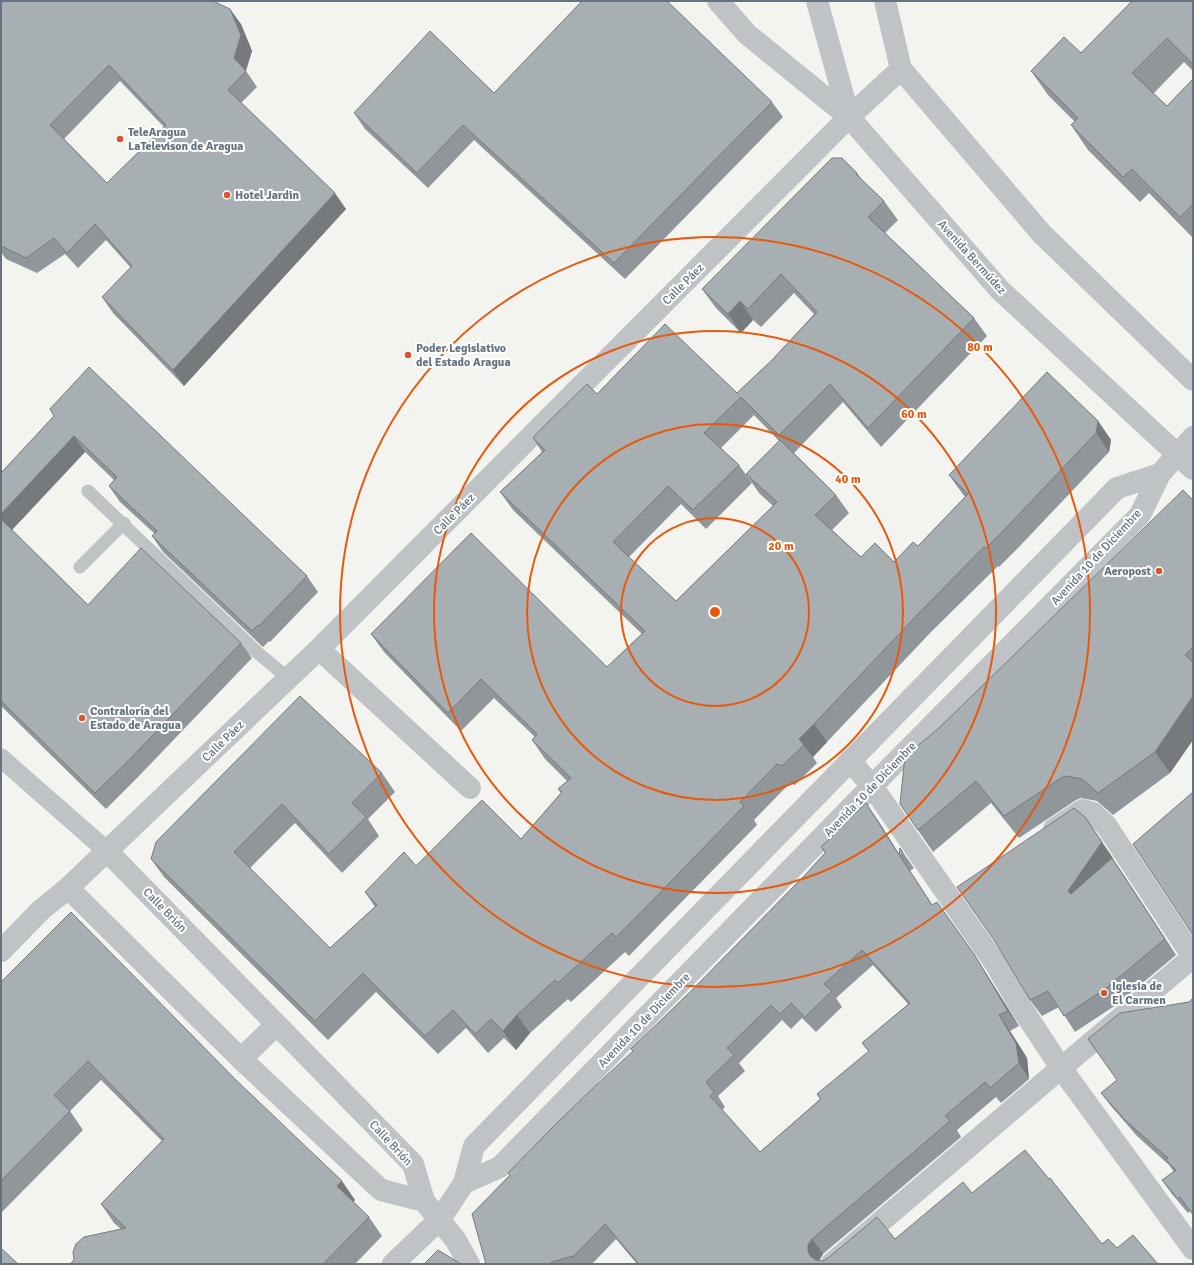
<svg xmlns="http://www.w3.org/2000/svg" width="1194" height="1265" viewBox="0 0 1194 1265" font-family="Signika,sans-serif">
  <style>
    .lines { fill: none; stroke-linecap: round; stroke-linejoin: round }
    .service { stroke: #bfc3c6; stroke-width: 13 }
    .pedestrian { stroke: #bfc3c6; stroke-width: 19 }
    .minor { stroke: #bfc3c6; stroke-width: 22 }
    .tertiary { stroke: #bfc3c6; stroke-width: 22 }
    .wall { fill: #90969a; fill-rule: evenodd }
    .shaded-wall { fill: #767a7d }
    .building { fill: #a8afb3; stroke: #767a7d; fill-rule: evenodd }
    .ring { fill: none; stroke: #e8590c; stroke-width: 2 }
    .poi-dot { fill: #d7562c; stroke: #fff; stroke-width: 1.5 }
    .labels { text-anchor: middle; stroke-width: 4; stroke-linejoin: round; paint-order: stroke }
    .poi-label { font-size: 12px; font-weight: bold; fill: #64737f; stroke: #fff; text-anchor: start }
    .street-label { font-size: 12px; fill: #64737f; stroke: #fff }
    .centre { fill: #e8590c; stroke: #fff; stroke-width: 2 }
    .ring-label { font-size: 12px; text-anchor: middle; font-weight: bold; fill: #e8590c; stroke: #fff; stroke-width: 4; stroke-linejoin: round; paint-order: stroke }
  </style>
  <rect width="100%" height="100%" fill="#f3f4f0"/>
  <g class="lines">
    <path class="service" d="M 88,491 L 258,653 L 288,678
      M 80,567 L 124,523"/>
    <path class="pedestrian" d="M 1,758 L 107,851"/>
    <path class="minor" d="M 718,1 L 747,34 L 849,117
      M 319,649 L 470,788
      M 850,761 L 872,786 L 995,963 L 1019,1004 L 1061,1068 L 1193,1249
      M 1054,829 L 1083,810 L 1093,813 L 1106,825 L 1193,957
      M 107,851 L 413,1164 L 424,1201 L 455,1239 L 469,1264
      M 68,888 L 241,1059 L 381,1190 L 424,1201
      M 1,951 L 41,910 L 68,888 L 319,649 L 849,117 L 901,69
      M 241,1059 L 276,1025
      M 464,1183 L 500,1167 L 872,786 L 1140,515 L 1160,474 L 1193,437
      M 393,1264 L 440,1219 L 464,1183 L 474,1146 L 1117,488 L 1160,474
      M 831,1264 L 1061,1068 L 1193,957"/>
    <path class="tertiary" d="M 817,1 L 849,117 L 1000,290 L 1193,469
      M 885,1 L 901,69 L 1042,234 L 1193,380"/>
  </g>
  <path class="wall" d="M 1,1 L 241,24 L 252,51 L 246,71 L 257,87 L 241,103 L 346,209 L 184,386 L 113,313 L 102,297 L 131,268 L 106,240 L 78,268 L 65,254 L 37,273 L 6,259 L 1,252 ZM 120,81 L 164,127 L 107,183 L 64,139 Z
    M 1193,1 L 1193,71 L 1184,62 L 1153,94 L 1167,106 L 1193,79 L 1193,238 L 1149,193 L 1140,202 L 1088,150 L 1071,125 L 1075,122 L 1048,95 L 1031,71 L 1081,53 Z
    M 494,93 L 772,102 L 783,117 L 625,279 L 474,140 L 428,188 L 365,129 L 354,113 Z
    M 857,173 L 862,180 L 884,201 L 898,220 L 885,233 L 974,318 L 987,336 L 881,447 L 843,402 L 794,453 L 836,495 L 849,513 L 832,530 L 861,557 L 894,562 L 918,546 L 965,497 L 962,493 L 949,475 L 1098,421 L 1111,440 L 1109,452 L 1018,548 L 999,567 L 998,566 L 931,632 L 827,742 L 813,757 L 817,763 L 795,785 L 790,783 L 754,820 L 757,825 L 661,923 L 629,956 L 625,952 L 571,1002 L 568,999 L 530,1033 L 516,1050 L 504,1038 L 488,1053 L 466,1028 L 438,1054 L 376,992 L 328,1040 L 164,877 L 151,859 L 156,842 L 382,773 L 395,792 L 368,819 L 379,836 L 342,873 L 295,823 L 250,868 L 330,948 L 375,907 L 365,892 L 416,866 L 521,839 L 561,793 L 558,789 L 567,781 L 545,759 L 532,740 L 535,737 L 494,698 L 461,731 L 384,652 L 371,634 L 607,667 L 642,634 L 513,510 L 500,492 L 542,452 L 533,438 L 597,394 L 737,393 L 772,360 L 814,314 L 794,293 L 761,327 L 753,320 L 741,333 L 716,308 L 702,289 ZM 754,415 L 779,441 L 746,474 L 759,493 L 773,506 L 676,601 L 629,557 L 681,504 L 706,529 L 752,483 L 739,465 L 721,448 Z
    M 54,416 L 307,576 L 318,592 L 270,642 L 269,641 L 263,647 L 163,552 L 152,536 L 155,534 L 120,502 L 109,486 L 114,480 L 85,452 L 12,530 L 88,605 L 241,643 L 252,658 L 138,777 L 106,809 L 1,706 L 1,473 Z
    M 1193,500 L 1193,740 L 1170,773 L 1113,815 L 1097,801 L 1081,798 L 1076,800 L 1019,838 L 991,803 L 933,852 L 900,804 L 938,729 Z
    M 1085,817 L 1176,955 L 1116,1005 L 1075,1032 L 1059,1007 L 1042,1016 L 1030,1000 Z
    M 877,819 L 899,854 L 900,848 L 914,868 L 910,871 L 932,905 L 984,970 L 1019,1026 L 1010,1031 L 1027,1058 L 1029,1079 L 1001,1103 L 996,1097 L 957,1130 L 961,1137 L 823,1254 L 819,1261 L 823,1261 L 895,1239 L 972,1193 L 1102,1244 L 1117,1248 L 1158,1264 L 637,1264 L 616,1239 L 592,1264 L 486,1264 L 510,1175 L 508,1173 L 633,1052 L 631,1049 L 691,991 L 805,875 L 825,853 L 821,847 ZM 873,965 L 908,1004 L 862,1043 L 869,1052 L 817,1094 L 820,1099 L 760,1152 L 722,1110 L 725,1107 L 718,1096 L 745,1071 L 739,1063 L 782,1020 L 791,1029 L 802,1018 L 816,1032 L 842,1007 L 836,998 Z
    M 1,982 L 355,1200 L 353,1202 L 369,1217 L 382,1236 L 355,1264 L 70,1264 L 121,1229 L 114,1223 L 101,1204 L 162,1141 L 101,1080 L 70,1111 L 83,1130 L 1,1213 Z
    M 1189,1002 L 1190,1211 L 1188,1213 L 1172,1194 L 1162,1180 L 1174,1172 L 1169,1165 L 1137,1136 L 1111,1106 L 1101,1093 L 1117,1080 Z"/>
  <path class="shaded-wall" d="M 230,9 L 241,24 L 252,51 L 245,73 L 234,58 Z
    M 335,193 L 346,209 L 184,386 L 173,370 Z
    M 740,301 L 753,320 L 741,333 L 728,314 Z
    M 1098,421 L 1111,440 L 1109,452 L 1096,433 Z
    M 74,436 L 85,452 L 9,533 L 1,521 L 1,514 Z
    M 1193,696 L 1193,740 L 1170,773 L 1155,752 Z
    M 814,724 L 827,742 L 813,757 L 799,739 Z
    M 866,803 L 877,819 L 900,855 Z
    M 1085,817 L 1113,858 L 1079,907 L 1068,891 Z
    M 900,856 L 910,871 L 942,920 L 932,905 Z
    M 1112,858 L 1123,874 L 1176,955 L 1165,939 Z
    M 937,902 L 984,970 L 1019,1026 L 1008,1011 Z
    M 517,1015 L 530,1033 L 516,1050 L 503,1031 Z
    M 999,1015 L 1010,1031 L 1027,1058 L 1029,1079 L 1019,1063 Z
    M 342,1181 L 355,1200 L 351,1205 L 337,1186 Z
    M 812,1239 L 823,1254 L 819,1260 L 819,1264 L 810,1256 L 808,1251 L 808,1245 Z"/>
  <path class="building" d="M 1,1 L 213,1 L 230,9 L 241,35 L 234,58 L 246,71 L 228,90 L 335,193 L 173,370 L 102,297 L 132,266 L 95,224 L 67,253 L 54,238 L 26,258 L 1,246 ZM 109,65 L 166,125 L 107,183 L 50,125 Z
    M 582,1 L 667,1 L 772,102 L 614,263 L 463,125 L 417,173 L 354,113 L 430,31 L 494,93 Z
    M 1132,1 L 1193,1 L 1193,64 L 1167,38 L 1132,73 L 1167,106 L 1193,79 L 1193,204 L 1180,217 L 1132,169 L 1123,177 L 1071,125 L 1078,118 L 1031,71 L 1064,37 L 1081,53 Z
    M 832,158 L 842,158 L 857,173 L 856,174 L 884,201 L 868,217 L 974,318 L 868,428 L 830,384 L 779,435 L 741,397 L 704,433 L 739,465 L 693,510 L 668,486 L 613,542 L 676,601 L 777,502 L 746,474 L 780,440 L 836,495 L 815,515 L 861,557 L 875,543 L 894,562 L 913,542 L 918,546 L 968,494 L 949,475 L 1047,372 L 1098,421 L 1096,433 L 1005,529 L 986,548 L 984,547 L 918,614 L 814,724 L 799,739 L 804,745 L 782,766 L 777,764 L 740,802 L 744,806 L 648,905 L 616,937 L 612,933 L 558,983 L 555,980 L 517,1015 L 503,1031 L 491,1019 L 475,1034 L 453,1010 L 425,1036 L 363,973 L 315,1021 L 151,859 L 156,842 L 300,696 L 382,773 L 352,803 L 366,817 L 329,854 L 282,804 L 234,852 L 330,948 L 377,905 L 365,892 L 404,852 L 416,866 L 482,800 L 521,839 L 562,792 L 558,789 L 571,778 L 532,740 L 537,734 L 481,679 L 448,713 L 371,634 L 471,533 L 607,667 L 645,631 L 500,492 L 545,450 L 533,438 L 544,426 L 587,384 L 597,394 L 665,324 L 737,393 L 772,360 L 817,312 L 781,274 L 748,309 L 740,301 L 728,314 L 702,289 Z
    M 89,367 L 307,576 L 259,626 L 258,625 L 252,631 L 152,536 L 157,531 L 109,486 L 117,477 L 74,436 L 1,514 L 1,473 L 54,416 L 50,409 Z
    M 1183,490 L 1193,500 L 1193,647 L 1185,655 L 1193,662 L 1193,696 L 1155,752 L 1098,793 L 1082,779 L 1066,776 L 1061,778 L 1004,816 L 976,781 L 918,830 L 900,804 L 905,756 L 938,729 Z
    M 1,519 L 88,605 L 141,548 L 241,643 L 128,761 L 95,793 L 1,701 Z
    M 1193,792 L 1193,935 L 1133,844 Z
    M 866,803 L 899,855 L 900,848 L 903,853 L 900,856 L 932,905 L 937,902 L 974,954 L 1008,1011 L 999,1015 L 1016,1043 L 1019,1063 L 990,1088 L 985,1082 L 945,1116 L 950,1121 L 812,1239 L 808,1245 L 808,1251 L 810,1256 L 816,1260 L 823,1261 L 828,1258 L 877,1217 L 895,1239 L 963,1182 L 972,1193 L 1025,1150 L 1049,1179 L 1050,1178 L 1102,1244 L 1108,1239 L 1117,1248 L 1133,1235 L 1158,1264 L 637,1264 L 638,1263 L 605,1224 L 574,1256 L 551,1262 L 552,1264 L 486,1264 L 472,1214 L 510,1175 L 508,1173 L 554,1126 L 593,1088 L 633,1051 L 631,1049 L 691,991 L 805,875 L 826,852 L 821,847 ZM 862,950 L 910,1003 L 862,1043 L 869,1051 L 817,1094 L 821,1099 L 760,1152 L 710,1096 L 714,1092 L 706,1082 L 734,1055 L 727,1048 L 771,1005 L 780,1014 L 791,1003 L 805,1017 L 832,991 L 824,984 Z
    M 1074,808 L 1085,817 L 1102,842 L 1068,891 L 1071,894 L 1112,858 L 1165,939 L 1105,989 L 1064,1016 L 1048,991 L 1030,1000 L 994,940 L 957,887 Z
    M 71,912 L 236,1080 L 342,1181 L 337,1186 L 369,1217 L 323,1264 L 70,1264 L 74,1260 L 73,1252 L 76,1244 L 84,1237 L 126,1228 L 101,1204 L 164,1139 L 88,1061 L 54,1095 L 70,1111 L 1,1181 L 1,982 Z
    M 1193,998 L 1193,1215 L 1180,1197 L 1178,1199 L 1162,1180 L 1176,1170 L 1166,1160 L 1168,1158 L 1127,1122 L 1101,1093 L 1117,1080 L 1088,1039 L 1120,1013 L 1189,1002 Z
    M 1,1248 L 18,1264 L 1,1264 Z
    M 438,1250 L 461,1264 L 424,1264 Z"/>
  <g class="ring">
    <circle cx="715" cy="612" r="94"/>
    <circle cx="715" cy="612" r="188"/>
    <circle cx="715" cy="612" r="281"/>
    <circle cx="715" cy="612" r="375"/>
  </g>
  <g class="poi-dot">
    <circle cx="120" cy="139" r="4"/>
    <circle cx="227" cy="195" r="4"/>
    <circle cx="408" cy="355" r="4"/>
    <circle cx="1159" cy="571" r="4"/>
    <circle cx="82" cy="718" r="4"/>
    <circle cx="1104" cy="993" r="4"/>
  </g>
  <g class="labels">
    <g class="poi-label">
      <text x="128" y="136">TeleAragua<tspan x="128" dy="14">LaTelevison de Aragua</tspan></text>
      <text x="235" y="199">Hotel Jardin</text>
      <text x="416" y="352">Poder Legislativo<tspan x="416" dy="14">del Estado Aragua</tspan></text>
      <text x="1151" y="575" text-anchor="end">Aeropost</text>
      <text x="90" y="715">Contraloría del<tspan x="90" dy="14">Estado de Aragua</tspan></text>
      <text x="1112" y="990">Iglesia de<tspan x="1112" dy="14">El Carmen</tspan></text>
    </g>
    <g class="street-label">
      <text transform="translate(972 257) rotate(48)" y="4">Avenida Bermúdez</text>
      <text transform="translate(683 284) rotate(-45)" y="4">Calle Páez</text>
      <text transform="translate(454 514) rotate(-45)" y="4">Calle Páez</text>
      <text transform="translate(1096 557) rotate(-47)" y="4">Avenida 10 de Diciembre</text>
      <text transform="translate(223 741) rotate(-44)" y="4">Calle Páez</text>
      <text transform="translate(870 789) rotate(-46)" y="4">Avenida 10 de Diciembre</text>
      <text transform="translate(165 910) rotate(46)" y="4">Calle Brión</text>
      <text transform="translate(644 1020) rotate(-46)" y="4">Avenida 10 de Diciembre</text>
      <text transform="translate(391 1143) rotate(47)" y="4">Calle Brión</text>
    </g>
  </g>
  <circle cx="715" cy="612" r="6" class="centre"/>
  <g class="ring-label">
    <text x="980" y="351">80 m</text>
    <text x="914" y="418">60 m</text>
    <text x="848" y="483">40 m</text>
    <text x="781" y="550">20 m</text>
  </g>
  <rect width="1194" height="1265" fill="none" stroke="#64737f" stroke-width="4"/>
</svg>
